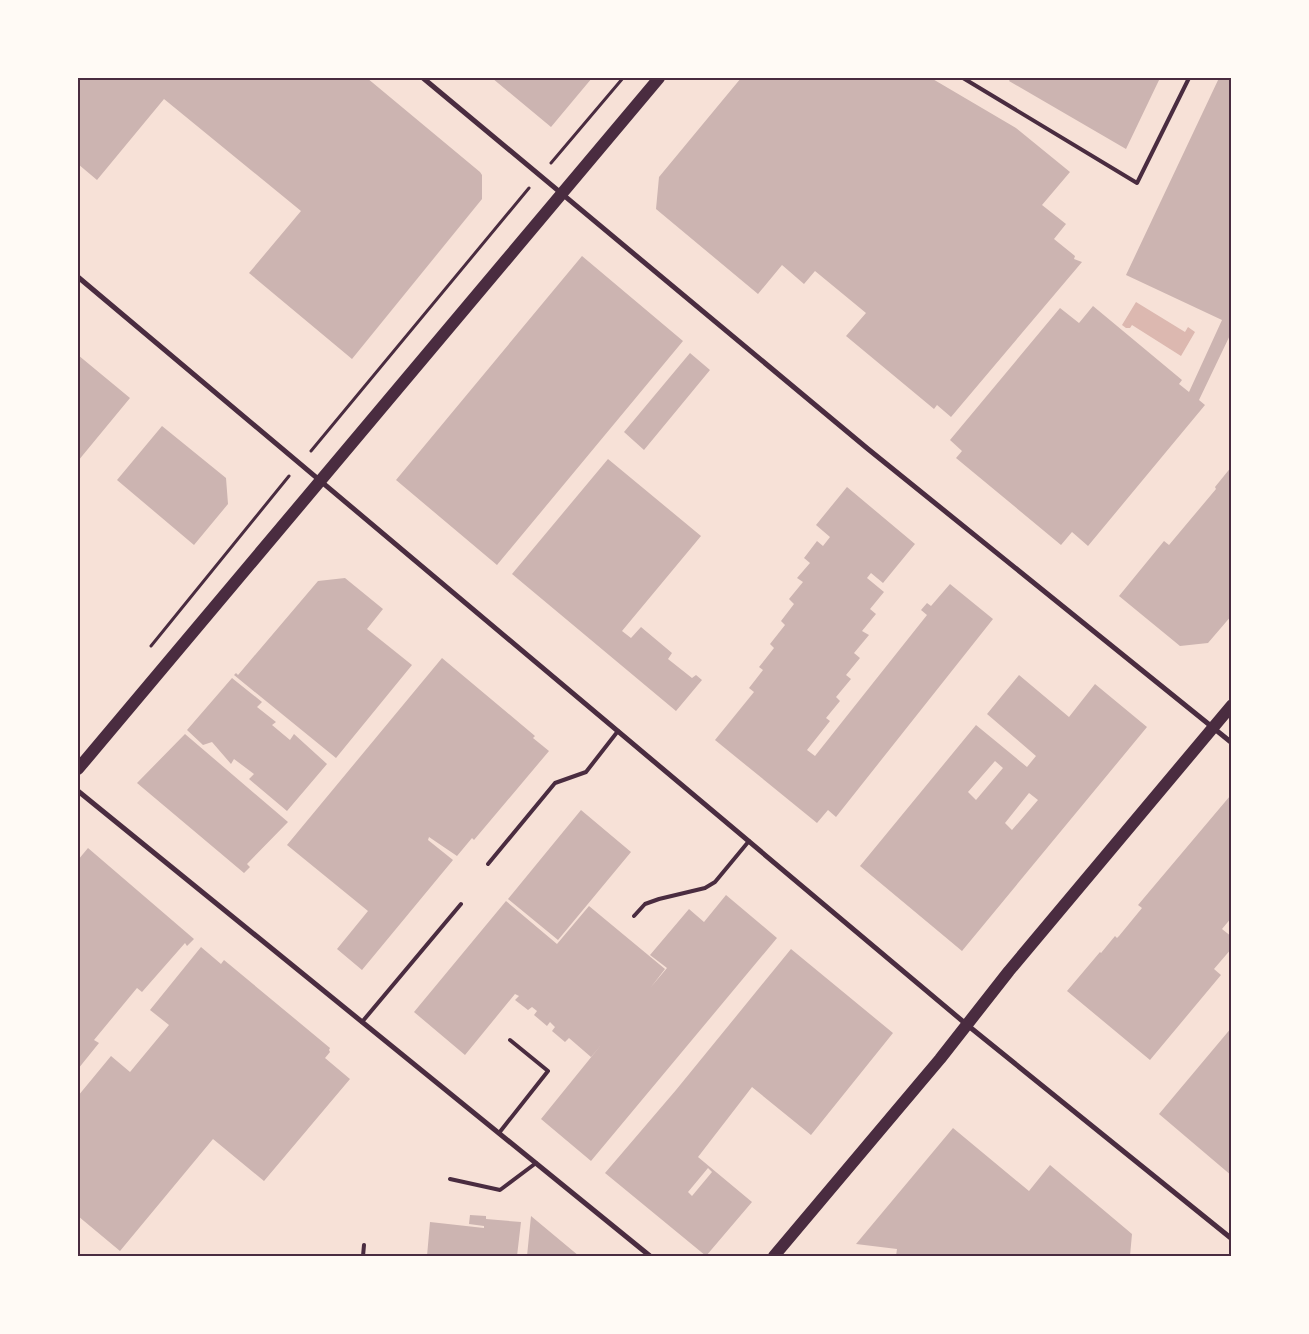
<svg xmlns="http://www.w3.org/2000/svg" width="1309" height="1334" viewBox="0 0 1309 1334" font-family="'IBM Plex Serif',serif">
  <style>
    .water { fill: #dcb8b0 }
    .building { fill: #ccb4b1; fill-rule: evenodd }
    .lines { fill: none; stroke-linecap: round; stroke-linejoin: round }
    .path { stroke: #4a2c40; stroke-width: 3 }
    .service { stroke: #4a2c40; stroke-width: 4 }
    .minor { stroke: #4a2c40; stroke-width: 5 }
    .primary { stroke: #4a2c40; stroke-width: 12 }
    .neatline { fill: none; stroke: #4a2c40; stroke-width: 2 }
  </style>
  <rect width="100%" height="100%" fill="#f7e1d7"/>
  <path class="water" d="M 1136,302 L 1185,332 L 1188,327 L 1195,332 L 1181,356 L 1132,325 L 1130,328 L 1126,328 L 1122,325 Z"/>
  <path class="building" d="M 78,78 L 367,78 L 480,172 L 482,175 L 482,199 L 352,359 L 249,273 L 301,211 L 164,99 L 97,180 L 78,164 Z
    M 492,78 L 592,78 L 551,127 Z
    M 741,78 L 931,78 L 1016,128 L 1070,172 L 1042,205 L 1066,224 L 1054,239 L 1075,256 L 1074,259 L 1082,262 L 951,417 L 937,405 L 934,409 L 846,336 L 866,313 L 815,271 L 804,284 L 782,265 L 758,294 L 656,209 L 659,177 Z
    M 1011,78 L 1160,78 L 1126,149 L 1009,81 Z
    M 1219,78 L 1232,78 L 1232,331 L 1199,400 L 1205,405 L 1088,546 L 1072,532 L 1061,545 L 956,458 L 962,451 L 950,440 L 1060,308 L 1079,323 L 1093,306 L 1182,380 L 1179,384 L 1189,392 L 1222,320 L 1126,275 Z
    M 582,256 L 683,341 L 497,565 L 396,480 Z
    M 690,353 L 710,370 L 644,450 L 624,432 Z
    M 78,355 L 130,398 L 78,461 Z
    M 162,426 L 226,478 L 228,504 L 194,545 L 117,480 Z
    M 608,459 L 701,536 L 622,631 L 631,638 L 641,627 L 672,653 L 668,659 L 692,678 L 696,675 L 702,680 L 676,711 L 512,574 Z
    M 1232,466 L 1232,615 L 1208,643 L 1180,646 L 1119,596 L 1164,541 L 1169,545 L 1216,489 L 1215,487 Z
    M 847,487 L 915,544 L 883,583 L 871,573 L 867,578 L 884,592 L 870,609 L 876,614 L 862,631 L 869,635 L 854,653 L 860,658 L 846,675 L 851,679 L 836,697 L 840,701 L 826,718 L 830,721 L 807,750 L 815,756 L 927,615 L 921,610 L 927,603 L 931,606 L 950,584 L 993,619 L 836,817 L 828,810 L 817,823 L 715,740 L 754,692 L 749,688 L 763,670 L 759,667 L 774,648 L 770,644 L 785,625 L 781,621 L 794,604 L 789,599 L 803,582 L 797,578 L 810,563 L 804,558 L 817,541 L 823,546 L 830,537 L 816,525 Z
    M 345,578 L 383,609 L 367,629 L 412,665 L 336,758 L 234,675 L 236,673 L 238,675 L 318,581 Z
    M 442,658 L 535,736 L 533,738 L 549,751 L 474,840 L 472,838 L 457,856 L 429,837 L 428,840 L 453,860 L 362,970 L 337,949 L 368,911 L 287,845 Z
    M 1019,675 L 1069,717 L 1095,684 L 1147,727 L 962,951 L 860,866 L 976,725 L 1027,767 L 1036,756 L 987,714 ZM 995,761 L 1003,768 L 976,800 L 968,792 ZM 1029,793 L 1038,800 L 1012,830 L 1005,823 Z
    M 232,678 L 262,702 L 257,707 L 276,722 L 272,725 L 290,740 L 294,734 L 327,764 L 287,811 L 249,779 L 254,774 L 234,759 L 231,764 L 212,742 L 203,745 L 187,730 Z
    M 185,734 L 288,822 L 247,864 L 250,867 L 244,873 L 137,783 Z
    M 1230,796 L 1232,797 L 1232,917 L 1222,929 L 1232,937 L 1232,948 L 1214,969 L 1221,975 L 1150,1060 L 1067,991 L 1100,952 L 1101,953 L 1115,936 L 1117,938 L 1119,936 L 1142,908 L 1138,905 Z
    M 581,810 L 631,852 L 558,940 L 508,899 Z
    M 88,848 L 194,939 L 187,946 L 185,943 L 142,992 L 137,988 L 94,1040 L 99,1043 L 78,1069 L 78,860 Z
    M 726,895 L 777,938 L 591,1161 L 541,1119 L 601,1045 L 591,1057 L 569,1038 L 565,1042 L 552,1031 L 555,1027 L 550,1022 L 547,1026 L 534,1015 L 537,1011 L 532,1007 L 528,1010 L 515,1000 L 519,996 L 515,994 L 465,1055 L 414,1012 L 506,901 L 557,944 L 589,906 L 665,969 L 651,987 L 667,968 L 650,955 L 689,909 L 704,922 Z
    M 201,947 L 221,964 L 224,960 L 330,1048 L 329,1050 L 330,1052 L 325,1058 L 350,1079 L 264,1181 L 213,1139 L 120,1251 L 78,1216 L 78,1096 L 111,1056 L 130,1072 L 169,1025 L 150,1010 Z
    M 791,949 L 893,1033 L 811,1135 L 752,1087 L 698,1157 L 752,1202 L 706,1256 L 605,1173 L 676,1090 ZM 708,1168 L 712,1172 L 692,1196 L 688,1192 Z
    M 1232,1027 L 1232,1176 L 1159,1114 Z
    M 953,1128 L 1029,1191 L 1050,1165 L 1132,1234 L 1130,1256 L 896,1256 L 897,1249 L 856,1244 Z
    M 470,1215 L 486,1216 L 486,1219 L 521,1222 L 517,1256 L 427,1256 L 430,1222 L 484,1228 L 484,1226 L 469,1224 Z
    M 531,1216 L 579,1256 L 527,1256 Z"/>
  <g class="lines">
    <path class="path" d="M 551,163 L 623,78
      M 311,451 L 529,188
      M 151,646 L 289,476"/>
    <path class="service" d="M 963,78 L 1137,183 L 1189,78
      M 488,864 L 555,783 L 586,772 L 618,731
      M 634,916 L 645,904 L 659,899 L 705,888 L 715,882 L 749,841
      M 362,1022 L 461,904
      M 499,1133 L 548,1071 L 510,1040
      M 450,1179 L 500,1190 L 536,1163
      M 363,1256 L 364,1245"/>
    <path class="minor" d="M 423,78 L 868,449 L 1232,743
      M 78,277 L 966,1024 L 1232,1239
      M 78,791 L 650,1256"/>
    <path class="primary" d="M 78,769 L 659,78
      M 774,1256 L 940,1059 L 1009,971 L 1232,705"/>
  </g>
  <rect width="1309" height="1334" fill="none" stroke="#fffaf5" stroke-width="158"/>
  <rect x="79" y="79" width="1151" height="1176" class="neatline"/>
</svg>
